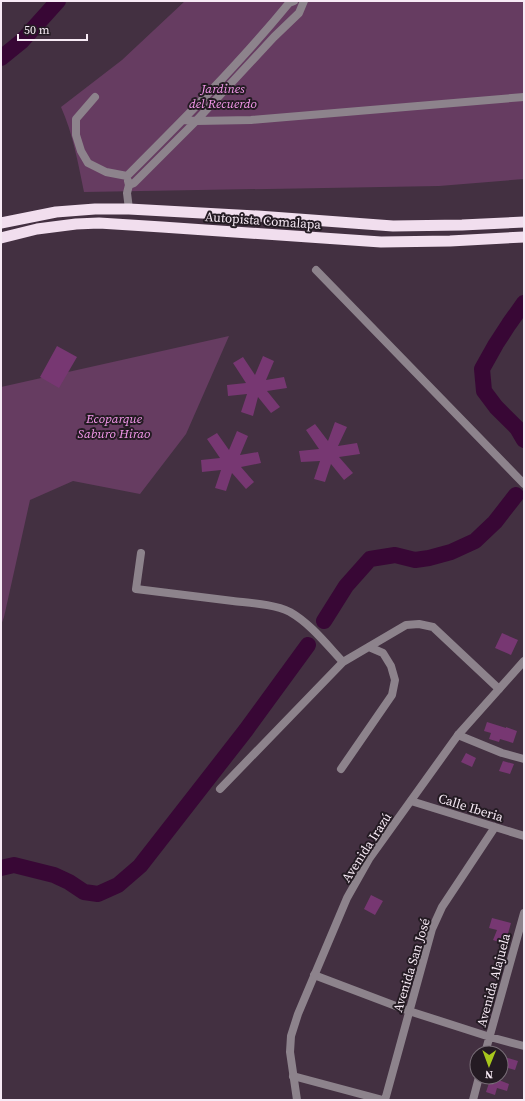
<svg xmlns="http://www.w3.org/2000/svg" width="525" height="1101" viewBox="0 0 525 1101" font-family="'Source Serif 4',serif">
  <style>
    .green { fill: #663c61 }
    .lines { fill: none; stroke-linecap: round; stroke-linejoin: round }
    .river { stroke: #380735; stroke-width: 16 }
    .building { fill: #773772 }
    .minor { stroke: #8d838c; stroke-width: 8 }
    .tertiary { stroke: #8d838c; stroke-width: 8 }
    .trunk { stroke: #f1deee; stroke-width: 11 }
    .labels { text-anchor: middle; stroke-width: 4; stroke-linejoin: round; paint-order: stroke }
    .park-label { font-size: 13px; font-style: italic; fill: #f599ec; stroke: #241b23 }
    .street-label { font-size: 13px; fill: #f7eaf5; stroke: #241b23 }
  </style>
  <rect width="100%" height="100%" fill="#433041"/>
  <path class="green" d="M 185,1 L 524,1 L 524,179 L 439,186 L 84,192 C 78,163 73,134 61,107 L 122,60 Z
    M 229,336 L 186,434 L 140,494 L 73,481 L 30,500 L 4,617 L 1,625 L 1,387 Z"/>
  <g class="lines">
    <path class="river" d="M 1,58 L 22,41 L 58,1
      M 524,303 L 509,324 L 496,344 L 482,369 L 484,391 L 496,407 L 517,428 L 524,440
      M 324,621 L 346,586 L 370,559 L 395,555 L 415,560 L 429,558 L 451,552 L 475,541 L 495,522 L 516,495
      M 1,868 L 14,865 L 54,875 L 69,882 L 84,892 L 98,894 L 118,885 L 140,866 L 246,730 L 308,645"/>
  </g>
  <path class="building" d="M 57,346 L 77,357 L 59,388 L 40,377 Z
    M 263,356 L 274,361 L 266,380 L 284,377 L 287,388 L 267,391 L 280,407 L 271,413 L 258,397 L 253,416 L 241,412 L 247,394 L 228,396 L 227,385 L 246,383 L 233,363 L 243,357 L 255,375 Z
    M 335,422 L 347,427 L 338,446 L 357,443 L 360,454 L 339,457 L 353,473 L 344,480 L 331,464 L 325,482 L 314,479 L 320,461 L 301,462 L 299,451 L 319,449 L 306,430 L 315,424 L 328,441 Z
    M 237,431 L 248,436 L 240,455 L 258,452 L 261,463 L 241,467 L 254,482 L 246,489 L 232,473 L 226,491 L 215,488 L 221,470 L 202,472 L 201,460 L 220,458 L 207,439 L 217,433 L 229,450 Z
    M 502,633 L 518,640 L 511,655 L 495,648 Z
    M 487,722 L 506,728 L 506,727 L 517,731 L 513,743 L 500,739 L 499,742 L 489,739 L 491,733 L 484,731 Z
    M 466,753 L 476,758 L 472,767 L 461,762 Z
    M 503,761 L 514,764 L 510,774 L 499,771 Z
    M 371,895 L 383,901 L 375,915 L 364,909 Z
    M 492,918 L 511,923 L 505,944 L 493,940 L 497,930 L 489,928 Z
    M 501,1056 L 518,1061 L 515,1070 L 501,1066 Z
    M 491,1077 L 509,1084 L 507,1091 L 497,1088 L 495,1095 L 486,1092 Z"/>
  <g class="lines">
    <path class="minor" d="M 95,97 L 76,119 L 76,135 L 81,151 L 88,163 L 106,172 L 127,176
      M 183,120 L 196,121 L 251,120 L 524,97
      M 127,176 C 183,120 239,64 289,3 L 294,1
      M 128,181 L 129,185 L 127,193 L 129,209
      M 129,185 L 134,183 L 196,121 L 274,37 L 299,13 L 304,1
      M 316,270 L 524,484
      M 141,553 L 136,589 C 168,593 201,597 233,601 C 250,603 274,604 290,612 C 311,624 327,645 343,662
      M 458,735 L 502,753 L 524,759
      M 341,769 L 392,695 L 395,680 L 391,666 L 383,653 L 369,647
      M 220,789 L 343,662 L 406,625 L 419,624 L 433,627 L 499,689
      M 411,801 L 524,836
      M 314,975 L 409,1011 L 490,1037 L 524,1046
      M 485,1053 L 524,913
      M 293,1076 L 383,1100
      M 385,1100 L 432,929 L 442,907 L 495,827
      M 473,1100 L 479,1077"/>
    <path class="tertiary" d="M 297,1100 L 290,1052 L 291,1036 L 298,1014 L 347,898 L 369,859 L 458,735 L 524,661"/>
    <path class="trunk" d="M 1,223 L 56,212 L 95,209 L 129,209 L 258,216 L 393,226 L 462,225 L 524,222
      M 1,238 L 37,229 L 76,224 L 99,223 L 162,227 L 381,242 L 450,241 L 524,237"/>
  </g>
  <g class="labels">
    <g class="park-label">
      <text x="223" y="93">Jardines<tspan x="223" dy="15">del Recuerdo</tspan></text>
      <text x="114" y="423">Ecoparque<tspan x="114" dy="15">Saburo Hirao</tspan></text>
    </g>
    <g class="street-label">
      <text transform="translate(263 220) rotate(4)" y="5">Autopista Comalapa</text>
      <text transform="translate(471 807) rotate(17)" y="5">Calle Iberia</text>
      <text transform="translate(366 847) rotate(-57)" y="5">Avenida Irazú</text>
      <text transform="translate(411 965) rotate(-73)" y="5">Avenida San José</text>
      <text transform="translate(493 980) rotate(-75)" y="5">Avenida Alajuela</text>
    </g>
  </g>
  <rect width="525" height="1101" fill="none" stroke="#f7eaf5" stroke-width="4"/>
  <g transform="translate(489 1065) rotate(181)"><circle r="19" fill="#241b23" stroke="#786e77"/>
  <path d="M0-3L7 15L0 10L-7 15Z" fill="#a8c71c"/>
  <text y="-6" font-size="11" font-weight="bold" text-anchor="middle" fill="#f7eaf5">N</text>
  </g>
  <path d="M18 34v6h69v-6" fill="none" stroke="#f7eaf5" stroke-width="2"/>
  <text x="24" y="34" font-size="12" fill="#f7eaf5" stroke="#241b23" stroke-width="3" paint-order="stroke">50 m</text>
</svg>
